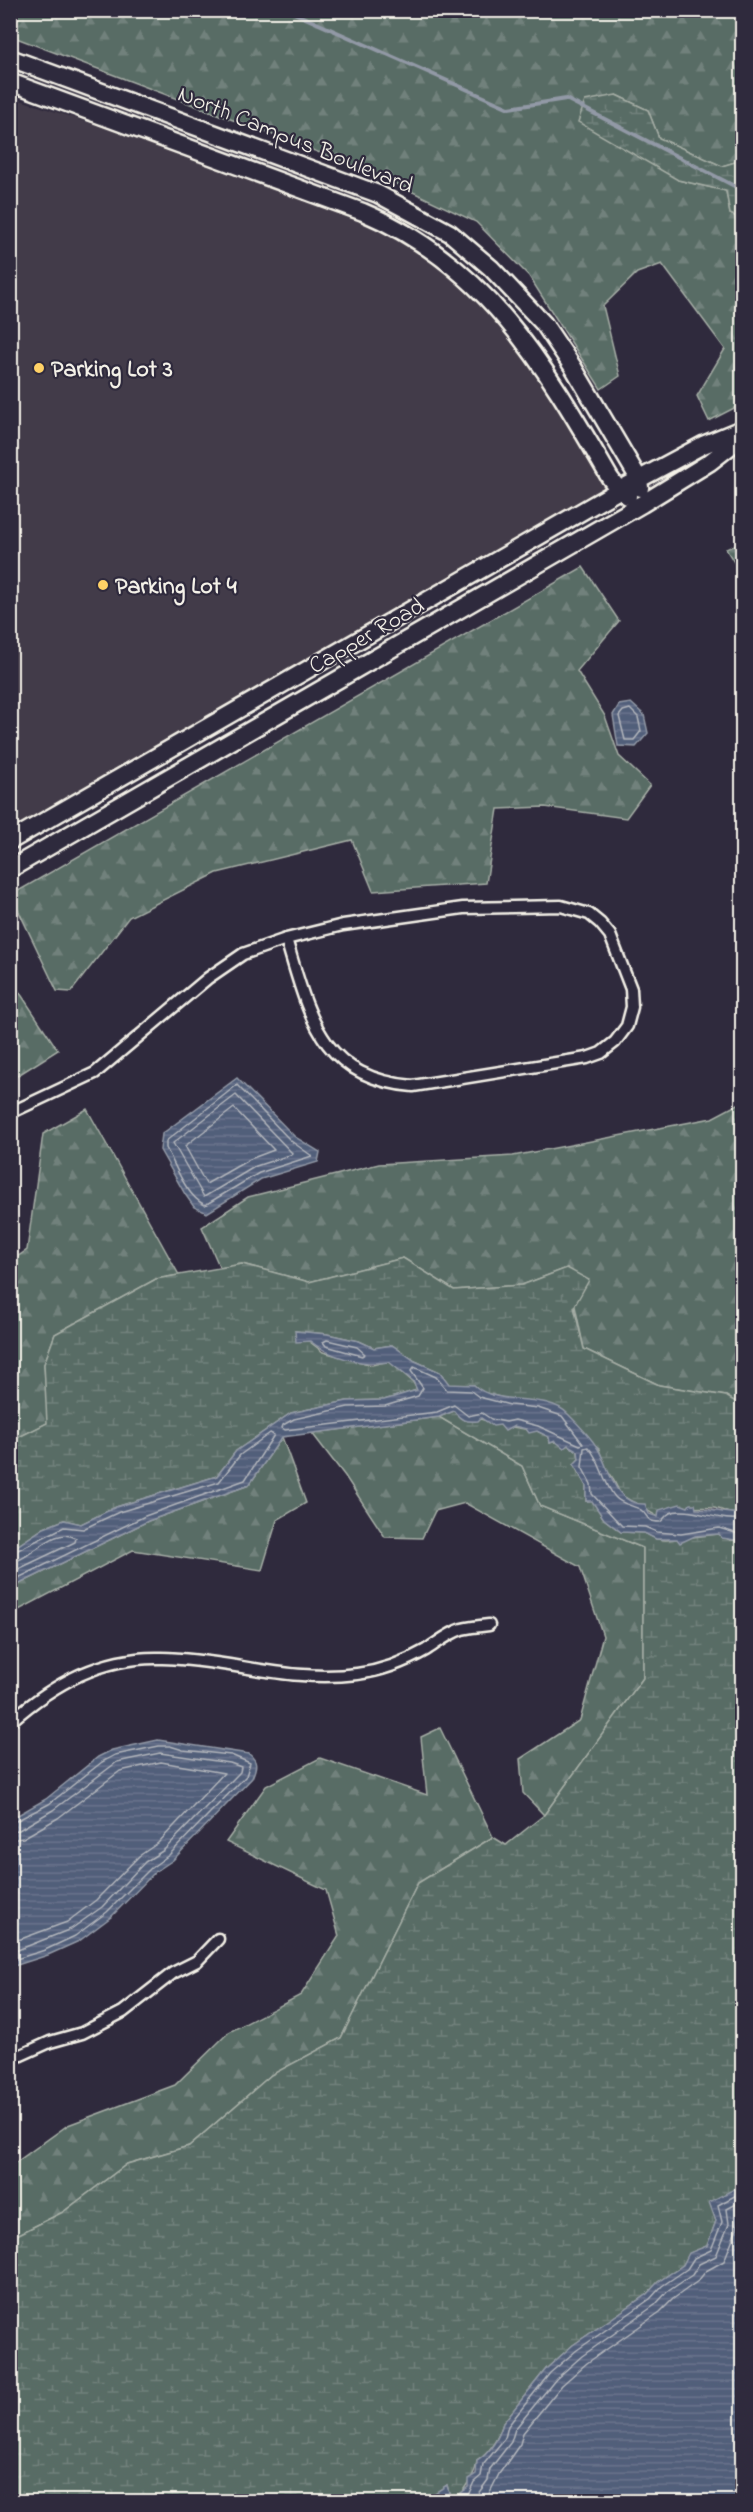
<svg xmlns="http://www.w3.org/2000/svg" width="753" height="2512" viewBox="0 0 753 2512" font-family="'Indie Flower',sans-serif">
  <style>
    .built { fill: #433b48 }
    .forest { fill: url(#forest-firs); stroke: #a6aea6; stroke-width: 1.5 }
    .wetland { fill: url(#wetland-marsh); stroke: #a6aea6; stroke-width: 1.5 }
    .water { fill: url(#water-rules); stroke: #9299a6; stroke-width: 1.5 }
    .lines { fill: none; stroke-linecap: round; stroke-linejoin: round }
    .shore { stroke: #b3b6bc; stroke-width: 1.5 }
    .stream { stroke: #9299a6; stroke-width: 4 }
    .street-casing { stroke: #f4f1e8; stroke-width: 15 }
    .secondary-casing { stroke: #f4f1e8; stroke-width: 21 }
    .street { stroke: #2f2a3d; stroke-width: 10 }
    .secondary { stroke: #2f2a3d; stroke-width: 16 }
    .poi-dot { fill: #ffd166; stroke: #2f2a3d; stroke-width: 2 }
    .labels { text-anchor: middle; stroke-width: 4.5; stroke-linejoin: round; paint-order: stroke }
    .street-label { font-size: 24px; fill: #f4f1e8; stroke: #2f2a3d }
    .poi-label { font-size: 24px; font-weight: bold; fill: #f4f1e8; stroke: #2f2a3d; text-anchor: start }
  </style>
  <defs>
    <pattern id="forest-firs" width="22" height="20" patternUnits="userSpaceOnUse" patternTransform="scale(1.5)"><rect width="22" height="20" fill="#596c65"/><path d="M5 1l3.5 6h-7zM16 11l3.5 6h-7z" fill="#71817b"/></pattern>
    <pattern id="wetland-marsh" width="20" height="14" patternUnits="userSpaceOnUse" patternTransform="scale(1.5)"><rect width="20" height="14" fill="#596c65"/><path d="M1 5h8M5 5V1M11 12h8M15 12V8" fill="none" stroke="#71817b"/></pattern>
    <pattern id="water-rules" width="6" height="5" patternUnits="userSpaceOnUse" patternTransform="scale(1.5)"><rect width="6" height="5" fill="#515e7a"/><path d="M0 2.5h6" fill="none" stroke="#6b768d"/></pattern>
  </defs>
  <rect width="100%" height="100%" fill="#2f2a3d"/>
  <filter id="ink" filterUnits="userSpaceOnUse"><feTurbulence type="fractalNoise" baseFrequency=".0167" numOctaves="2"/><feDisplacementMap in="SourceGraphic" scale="12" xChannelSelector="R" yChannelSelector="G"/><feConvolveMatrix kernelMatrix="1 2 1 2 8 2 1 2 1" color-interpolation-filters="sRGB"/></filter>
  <g filter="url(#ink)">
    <path class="built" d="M 11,97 L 386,221 L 445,265 L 526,344 L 609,494 L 11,840 Z"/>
    <path class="forest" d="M 10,11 L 742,11 L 742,160 L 722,166 L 659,138 L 648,110 L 616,95 L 678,180 L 726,191 L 730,214 L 742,219 L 742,404 L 709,421 L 697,396 L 725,349 L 662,264 L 637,273 L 603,306 L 620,376 L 601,389 L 529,276 L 476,222 L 373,173 L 11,36 Z
      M 742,542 L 742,575 L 726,549 Z
      M 583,567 L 619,621 L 577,671 L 605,716 L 619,756 L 650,785 L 626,818 L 545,807 L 498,809 L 486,883 L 373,891 L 352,840 L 217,873 L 129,917 L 71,992 L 57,991 L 11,895 Z
      M 10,978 L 58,1050 L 12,1079 L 10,1077 Z
      M 742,1102 L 742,1406 L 726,1396 L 659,1385 L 584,1349 L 567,1268 L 522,1285 L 454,1290 L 403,1258 L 309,1282 L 242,1264 L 220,1268 L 202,1227 L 248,1197 L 379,1164 L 513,1156 L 712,1118 Z
      M 87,1109 L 179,1275 L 156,1279 L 55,1334 L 44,1364 L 48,1423 L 11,1441 L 11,1261 L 27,1250 L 43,1134 Z
      M 439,1417 L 522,1466 L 540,1506 L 643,1548 L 643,1678 L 544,1815 L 523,1793 L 520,1759 L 580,1720 L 603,1636 L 580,1567 L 465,1503 L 435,1511 L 422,1538 L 385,1537 L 345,1476 L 312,1433 Z
      M 282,1437 L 306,1503 L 277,1520 L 262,1570 L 133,1550 L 11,1614 L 11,1588 L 148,1521 L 249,1485 Z
      M 440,1728 L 493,1837 L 418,1883 L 341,2038 L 271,2075 L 189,2146 L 127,2164 L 63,2212 L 11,2238 L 11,2166 L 68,2125 L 175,2085 L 229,2032 L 301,1995 L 339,1936 L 326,1890 L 226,1842 L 266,1786 L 320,1758 L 427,1795 L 421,1737 Z"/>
    <path class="wetland" d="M 616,95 L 648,110 L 659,138 L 722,166 L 742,160 L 742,219 L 730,214 L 726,191 L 678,180 L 578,122 L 585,101 Z
      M 403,1258 L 454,1290 L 522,1285 L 567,1268 L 589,1280 L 574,1307 L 584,1349 L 659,1385 L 726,1396 L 742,1406 L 742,1513 C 725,1515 730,1511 714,1508 C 696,1506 678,1509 660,1513 L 658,1517 L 621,1495 L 611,1475 L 606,1471 L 599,1449 L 539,1402 L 511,1400 L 481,1392 L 474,1385 L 449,1385 L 440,1372 L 415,1361 L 392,1345 L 374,1348 L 359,1341 L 327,1334 L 296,1331 L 323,1352 L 372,1365 L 389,1361 L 413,1382 L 417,1390 L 384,1400 L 347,1401 L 291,1413 L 236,1451 L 217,1476 L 116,1507 L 81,1524 L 64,1520 L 44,1528 L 11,1550 L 11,1441 L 47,1423 L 44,1364 L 55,1334 L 156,1279 L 242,1264 L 309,1282 Z
      M 454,1411 L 500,1425 L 537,1431 L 549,1437 L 550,1443 C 559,1439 571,1447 578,1451 L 579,1459 L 574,1465 L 586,1486 L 586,1501 L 592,1500 L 604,1519 L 621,1532 L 645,1533 L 656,1539 L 666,1540 L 719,1534 L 730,1540 L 742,1541 L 742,2187 L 710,2202 L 716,2221 L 707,2246 L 690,2253 L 683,2265 L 658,2282 L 647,2294 L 573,2345 L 546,2369 L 503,2423 C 499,2437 490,2453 477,2461 C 475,2480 461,2487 459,2501 L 451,2501 L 447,2485 L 423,2502 L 11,2502 L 11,2238 L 63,2212 L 127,2164 L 189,2146 L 271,2075 L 341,2038 L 418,1883 L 493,1837 L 506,1845 L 544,1815 L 643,1678 L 643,1548 L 540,1506 L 522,1466 L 439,1417 Z"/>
    <path class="water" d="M 631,703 L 644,715 L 648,733 L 636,747 L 618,746 L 613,715 L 619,705 Z
      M 237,1078 L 295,1137 L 320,1152 L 318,1162 L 261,1179 L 207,1213 L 194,1207 L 185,1194 L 160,1150 L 162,1134 Z
      M 295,1331 L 327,1334 L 359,1341 L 374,1348 L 392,1345 L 415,1361 L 440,1372 L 449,1384 L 474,1385 C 498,1408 546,1391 568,1414 C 578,1424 591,1437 598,1449 C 610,1469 614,1505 645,1504 L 649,1514 L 658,1517 L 659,1510 L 680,1504 L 688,1507 L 690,1504 L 695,1504 L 696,1509 C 713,1508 727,1515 742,1513 L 742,1541 L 722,1538 L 719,1534 L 695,1536 L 680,1543 L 677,1539 L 656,1539 L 644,1533 L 621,1532 L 604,1519 L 592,1501 L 586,1501 L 586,1486 L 574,1464 L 579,1459 L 578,1451 L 568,1445 L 564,1448 L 555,1441 L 550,1443 L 549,1437 L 537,1431 L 529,1433 L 526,1429 L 514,1426 L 505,1431 L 500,1425 L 493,1426 L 481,1418 L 478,1421 C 466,1422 461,1421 454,1411 L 439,1417 L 282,1437 L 249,1485 L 148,1521 L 11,1588 L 11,1550 L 44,1528 L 64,1520 L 81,1524 L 116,1507 L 217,1476 L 236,1451 L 291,1413 L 347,1401 L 384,1400 L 417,1390 L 413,1381 L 389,1362 C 363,1366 331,1358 310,1341 L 296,1342 Z
      M 158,1740 L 249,1754 C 259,1762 256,1768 252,1778 L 173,1860 L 155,1872 L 111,1917 L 79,1941 L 48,1955 L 11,1967 L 11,1819 L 46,1799 L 98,1757 L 112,1750 Z
      M 740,2186 L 742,2187 L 742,2501 L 459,2501 L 460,2493 L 468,2487 L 468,2479 L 476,2474 L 477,2461 C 490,2453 499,2438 503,2423 L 546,2369 L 573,2345 L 647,2294 L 658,2282 L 683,2265 L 689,2253 L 707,2246 L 716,2221 L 709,2202 Z
      M 447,2485 L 451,2501 L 423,2501 L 424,2500 Z"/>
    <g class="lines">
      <path class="shore" d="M 630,709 L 638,717 L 641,731 L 634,740 L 625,740 L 619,716 L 623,711 Z
        M 237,1085 L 291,1141 L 312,1156 L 259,1173 L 205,1205 C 186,1196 176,1166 166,1148 L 166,1141 Z
        M 236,1095 L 293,1154 L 256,1166 L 204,1197 L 173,1143 Z
        M 234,1108 L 274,1150 L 250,1159 L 206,1184 L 185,1146 Z
        M 327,1340 L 357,1347 L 365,1354 L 362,1356 L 326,1346 L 323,1342 Z
        M 414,1367 L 436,1377 L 447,1390 L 471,1391 L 479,1397 L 510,1405 L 538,1408 L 562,1416 L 583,1444 L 580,1445 L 538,1426 L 515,1420 L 506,1422 L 491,1419 L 482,1413 L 468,1416 L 454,1405 L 437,1412 L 285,1430 L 282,1428 L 283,1425 L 294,1419 L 348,1407 L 385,1406 L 418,1396 L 423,1388 L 411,1371 Z
        M 742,1518 C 724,1524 687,1505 670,1513 C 665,1515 664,1520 660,1522 C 645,1522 649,1516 641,1510 C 633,1505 622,1505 615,1497 C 603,1483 601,1460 588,1447 L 584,1448 L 582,1467 L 591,1484 L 592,1494 L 622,1526 L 645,1527 L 657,1532 L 681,1534 L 719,1528 L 742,1535
        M 10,1554 L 64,1527 L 83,1529 L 119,1512 L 219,1482 L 240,1455 L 270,1433 L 274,1435 L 245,1480 L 145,1516 L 10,1582
        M 10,1562 C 33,1560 52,1525 76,1538 L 75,1542 L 10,1573
        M 10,1824 L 49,1804 L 102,1762 L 115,1755 L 159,1746 L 170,1746 L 183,1750 L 231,1755 L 250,1763 L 246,1776 L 169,1855 L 151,1868 L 107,1912 L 75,1936 L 45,1950 L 10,1961
        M 10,1831 L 19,1830 L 53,1810 L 117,1762 L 160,1753 L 230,1763 L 241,1767 L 240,1772 L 164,1850 L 145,1862 L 102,1907 L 71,1929 L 10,1953
        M 10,1840 L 23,1838 L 58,1818 L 120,1771 L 161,1762 L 224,1773 L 158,1843 L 139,1856 L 96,1900 L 67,1922 L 10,1943
        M 465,2502 L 474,2482 L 481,2476 L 483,2465 L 505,2438 L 508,2426 L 550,2373 L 577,2350 L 650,2299 L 662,2286 L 687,2269 L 694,2258 L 711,2250 L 722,2222 L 718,2205 L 742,2192
        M 472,2502 L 488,2480 L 490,2469 L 511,2442 L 515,2429 L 556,2379 L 582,2356 L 655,2305 L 667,2292 L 692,2275 L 699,2264 L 716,2256 L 729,2224 L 727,2209 L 742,2201
        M 485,2502 L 499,2474 L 520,2444 L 523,2433 L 562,2385 L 587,2363 L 660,2312 L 673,2299 L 698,2281 L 706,2271 L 724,2261 L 737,2228 L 738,2214 L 742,2211"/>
      <path class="stream" d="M 287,10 L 509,108 L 566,99 L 742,190"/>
      <defs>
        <path id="street" d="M 10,1113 L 95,1073 L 208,978 L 243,954 L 286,939 L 343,925 L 463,908 L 561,906 L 589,914 L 600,923 L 610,935 L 631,989 L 632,1007 L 627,1026 L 615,1042 L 601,1053 L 587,1058 L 413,1086 C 320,1078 309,1015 286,939
          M 10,1722 C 54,1683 103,1656 162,1658 C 229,1659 288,1683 357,1674 C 381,1671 405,1662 426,1650 C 437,1643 449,1633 462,1629 C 470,1627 480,1626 489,1625
          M 10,2060 L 50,2042 L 82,2033 L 123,2012 L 173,1973 L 197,1961 L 218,1939"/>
        <path id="secondary" d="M 10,58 L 378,194 L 450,233 L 491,268 L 544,324 L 573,367 L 639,479 L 640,488
          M 10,82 L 363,212 C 488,265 545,366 610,478 L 619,490 L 628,496
          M 10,841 L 619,490 L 703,445 L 742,429
          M 10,869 L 642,504 L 710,462 L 742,437"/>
      </defs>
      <use href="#street" class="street-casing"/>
      <use href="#secondary" class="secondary-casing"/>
      <use href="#street" class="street"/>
      <use href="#secondary" class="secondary"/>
    </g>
  </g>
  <g class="poi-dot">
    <circle cx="39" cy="368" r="6"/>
    <circle cx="103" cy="585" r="6"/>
  </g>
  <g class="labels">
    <g class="street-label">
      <text transform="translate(296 139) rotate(22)" y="8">North Campus Boulevard</text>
      <text transform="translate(366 635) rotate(-30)" y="8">Capper Road</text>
    </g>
    <g class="poi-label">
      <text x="51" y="376">Parking Lot 3</text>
      <text x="115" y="593">Parking Lot 4</text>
    </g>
  </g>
  <rect width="753" height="2512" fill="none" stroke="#2f2a3d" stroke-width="36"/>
  <rect x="18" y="18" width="717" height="2476" fill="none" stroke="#f4f1e8" stroke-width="2" filter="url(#ink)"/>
</svg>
